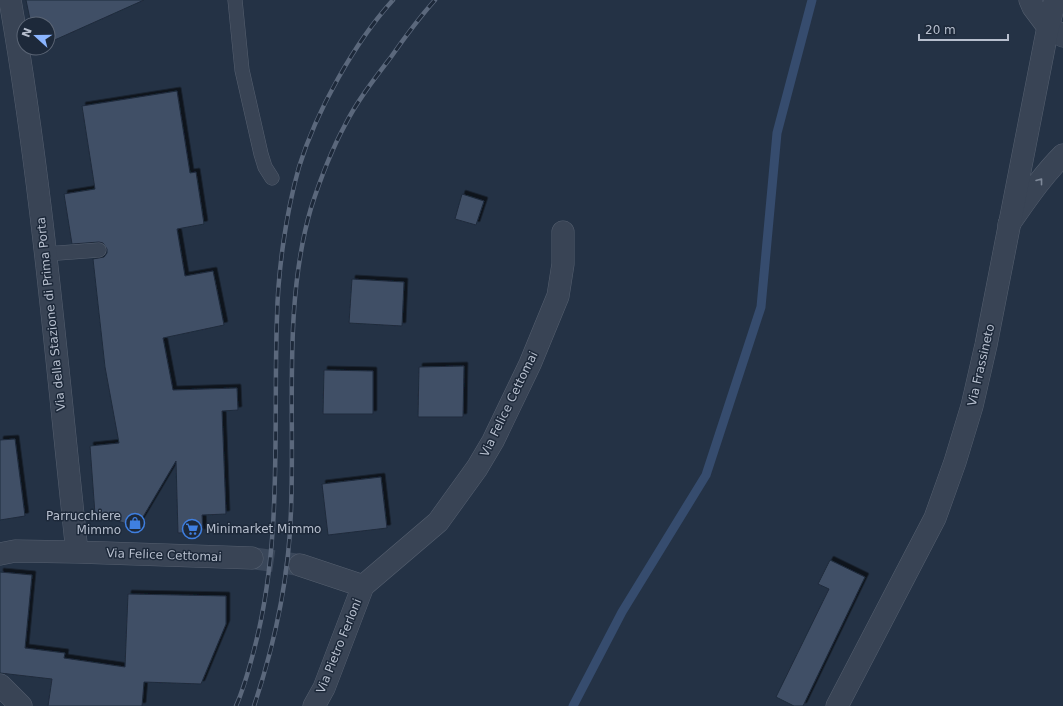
<svg xmlns="http://www.w3.org/2000/svg" width="1063" height="706" viewBox="0 0 1063 706" font-family="'DejaVu Sans',sans-serif">
  <style>
    .lines { fill: none; stroke-linecap: round; stroke-linejoin: round }
    .stream { stroke: #364c6e; stroke-width: 9 }
    .building { fill: #414f66; stroke: #1f2b3c; filter: url(#shadow) }
    .minor-tunnel { stroke: #3a475a; stroke-width: 22; stroke-dasharray: 22 11; stroke-linecap: butt }
    .service-casing { stroke: #555f6f; stroke-width: 15 }
    .minor-casing { stroke: #555f6f; stroke-width: 23 }
    .tertiary-casing { stroke: #555f6f; stroke-width: 23 }
    .service { stroke: #394455; stroke-width: 14 }
    .minor { stroke: #394455; stroke-width: 22 }
    .tertiary { stroke: #394455; stroke-width: 22 }
    .rail-casing { stroke: #5b687c; stroke-width: 4.5 }
    .rail { stroke: #1d293a; stroke-width: 3; stroke-dasharray: 9; stroke-linecap: butt }
    .oneway { stroke: #7e8898 }
    .labels { text-anchor: middle; stroke-width: 3; stroke-linejoin: round; paint-order: stroke }
    .street-label { font-size: 12px; fill: #b7bfce; stroke: #1d293a }
    .poi-label { font-size: 12px; fill: #b7bfce; stroke: #1d293a; text-anchor: end }
  </style>
  <defs>
    <filter id="shadow"><feDropShadow dx="3.5" dy="-3.5" stdDeviation="0" flood-color="#0009"/></filter>
  </defs>
  <rect width="100%" height="100%" fill="#243245"/>
  <g class="lines">
    <path class="stream" d="M 573,706 L 622,612 L 706,475 L 761,307 L 777,133 L 812,0"/>
  </g>
  <path class="building" d="M 26,0 L 144,0 L 48,43 L 48,24 L 31,24 Z
    M 177,91 L 190,173 L 196,172 L 204,224 L 177,229 L 185,276 L 213,271 L 224,325 L 163,338 L 173,390 L 237,388 L 238,410 L 222,411 L 226,514 L 202,515 L 203,532 L 178,533 L 176,461 L 137,527 L 95,514 L 90,446 L 119,443 L 105,367 L 93,259 L 104,257 L 107,253 L 107,249 L 103,243 L 99,242 L 72,244 L 64,194 L 95,189 L 82,106 Z
    M 462,194 L 484,201 L 476,225 L 455,219 Z
    M 352,279 L 404,282 L 402,326 L 349,323 Z
    M 464,366 L 463,417 L 418,417 L 419,367 Z
    M 324,370 L 373,371 L 373,414 L 323,414 Z
    M 15,439 L 25,516 L 0,520 L 0,440 Z
    M 381,477 L 387,528 L 328,535 L 322,484 Z
    M 830,560 L 865,577 L 803,706 L 794,706 L 776,697 L 829,589 L 818,584 Z
    M 0,572 L 32,575 L 25,648 L 65,653 L 64,658 L 125,667 L 128,594 L 226,596 L 226,624 L 201,684 L 144,682 L 142,706 L 48,706 L 52,679 L 0,673 Z"/>
  <g class="lines">
    <path class="minor-tunnel" d="M 252,558 L 300,565"/>
    <defs>
      <path id="service" d="M 235,0 L 242,70 L 261,154 L 265,167 L 272,178
        M 45,254 L 99,250"/>
      <path id="minor" d="M 1048,27 L 1063,36
        M 1009,224 C 1026,200 1042,176 1063,155
        M 77,552 L 252,558
        M 0,554 L 15,551 L 77,552 C 57,368 42,182 10,0
        M 300,565 L 363,586
        M 0,685 L 21,706
        M 314,706 L 324,688 L 363,586 L 438,522 L 477,468 L 493,441 L 530,364 L 558,296 L 563,264 L 563,232"/>
      <path id="tertiary" d="M 1030,0 L 1033,7 L 1048,27
        M 837,706 L 935,518 L 955,462 L 972,406 L 986,345 L 1048,27 L 1055,0"/>
    </defs>
    <use href="#service" class="service-casing"/>
    <use href="#minor" class="minor-casing"/>
    <use href="#tertiary" class="tertiary-casing"/>
    <use href="#service" class="service"/>
    <use href="#minor" class="minor"/>
    <use href="#tertiary" class="tertiary"/>
    <defs>
      <path id="rail" d="M 236,706 C 244,688 249,669 254,650 C 283,541 273,428 277,317 C 278,270 286,213 299,167 C 316,112 354,43 393,0
        M 254,706 C 275,643 289,578 291,511 C 295,412 283,304 311,208 C 320,180 331,151 345,125 C 357,101 375,78 391,57 C 405,37 419,18 435,0"/>
    </defs>
    <use href="#rail" class="rail-casing"/>
    <use href="#rail" class="rail"/>
  </g>
  <defs><path id="oneway-chevron" d="M-2-3.5L2.5 0L-2 3.5" fill="none" stroke-width="1.6" stroke-linecap="round" stroke-linejoin="round"/></defs>
  <use class="oneway" href="#oneway-chevron" transform="translate(1040 181) rotate(-52)"/>
  <defs>
    <symbol id="shop-ring" viewBox="-11 -11 22 22"><circle r="9.5" fill="#1d293a" stroke="#3f7fe0" stroke-width="1.5"/><path d="M-5-2.5h2.3a2.7 3.5 0 0 1 5.4 0H5L5.5 6h-11ZM-1.5-2.5h3a1.5 2.3 0 0 0-3 0Z" fill="#3f7fe0"/></symbol>
    <symbol id="supermarket-ring" viewBox="-11 -11 22 22"><circle r="9.5" fill="#1d293a" stroke="#3f7fe0" stroke-width="1.5"/><path d="M-6-5.5h2.5l.6 2H6L4.5 2H-2.5L-4.4-4H-6ZM-1.5 3.2a1.3 1.3 0 1 0 .1 0ZM3 3.2a1.3 1.3 0 1 0 .1 0Z" fill="#3f7fe0"/></symbol>
  </defs>
  <g fill-rule="evenodd">
    <use href="#shop-ring" x="124" y="512" width="22" height="22"/>
    <use href="#supermarket-ring" x="181" y="518" width="22" height="22"/>
  </g>
  <g class="labels">
    <g class="street-label">
      <text transform="translate(51 314) rotate(-96)" y="4">Via della Stazione di Prima Porta</text>
      <text transform="translate(981 365) rotate(-77)" y="4">Via Frassineto</text>
      <text transform="translate(509 404) rotate(-64)" y="4">Via Felice Cettomai</text>
      <text transform="translate(164 555) rotate(2)" y="4">Via Felice Cettomai</text>
      <text transform="translate(339 646) rotate(-68)" y="4">Via Pietro Ferloni</text>
    </g>
    <g class="poi-label">
      <text x="121" y="520">Parrucchiere<tspan x="121" dy="14">Mimmo</tspan></text>
      <text x="206" y="533" text-anchor="start">Minimarket Mimmo</text>
    </g>
  </g>
  <g transform="translate(36 36) rotate(291)"><circle r="19" fill="#1d293a" stroke="#5b6575"/>
  <path d="M0-3L7 15L0 10L-7 15Z" fill="#8bb5ff"/>
  <text y="-6" font-size="11" font-weight="bold" text-anchor="middle" fill="#b7bfce">N</text>
  </g>
  <path d="M919 34v6h89v-6" fill="none" stroke="#b7bfce" stroke-width="2"/>
  <text x="925" y="34" font-size="12" fill="#b7bfce" stroke="#1d293a" stroke-width="3" paint-order="stroke">20 m</text>
</svg>
